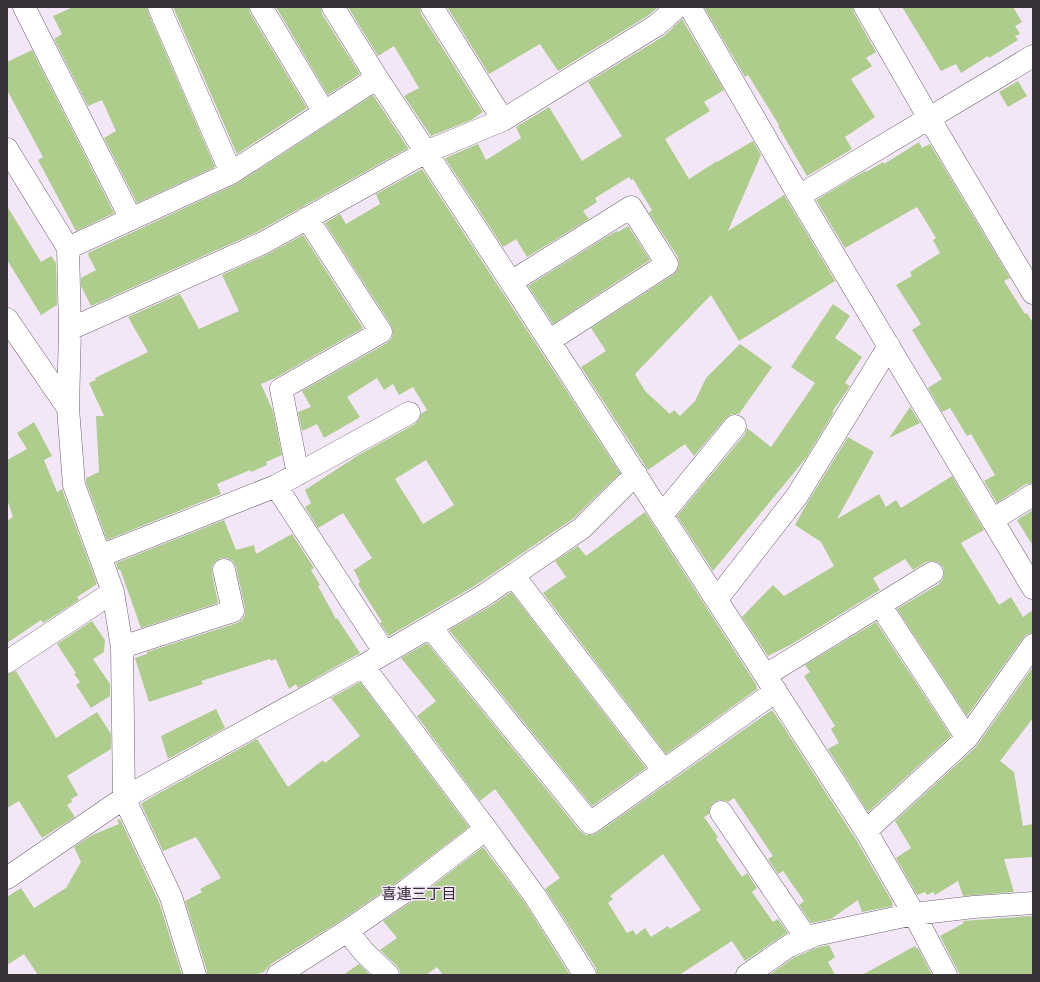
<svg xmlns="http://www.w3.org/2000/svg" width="1040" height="982" viewBox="0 0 1040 982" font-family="'PT Sans','Noto Sans JP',sans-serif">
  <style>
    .building { fill: #aecc8b; fill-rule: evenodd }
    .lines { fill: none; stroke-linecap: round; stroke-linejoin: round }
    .minor-casing { stroke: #6c6270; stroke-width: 23 }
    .minor { stroke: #fff; stroke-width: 22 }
    .labels { text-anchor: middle; stroke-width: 3; stroke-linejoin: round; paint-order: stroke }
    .neighbourhood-label { font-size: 15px; fill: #322935; stroke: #f3e7f7 }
  </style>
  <rect width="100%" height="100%" fill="#f3e7f7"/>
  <path class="building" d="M 73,7 L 147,7 L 148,12 L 215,167 L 137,203 L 104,138 L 116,131 L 102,100 L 88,106 L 54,39 L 62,34 L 53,16 Z
    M 173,7 L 249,7 L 250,13 L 307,108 L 237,154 Z
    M 276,7 L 321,7 L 322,14 L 360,74 L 328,95 Z
    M 348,7 L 420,7 L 421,14 L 483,112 L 471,120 L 431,136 L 404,96 L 419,88 L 394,46 L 378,56 Z
    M 447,7 L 658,7 L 649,15 L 558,71 L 540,44 L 489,74 Z
    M 704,7 L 853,7 L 854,13 L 876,52 L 866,58 L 872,66 L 851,79 L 875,117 L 845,137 L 852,149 L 807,176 L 778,126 L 779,125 L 748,75 L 745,77 Z
    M 902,7 L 1013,7 L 1022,22 L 1015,26 L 1020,34 L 1015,36 L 1018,40 L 989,58 L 988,56 L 961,73 L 956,64 L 941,71 Z
    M 682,19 L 724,90 L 704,102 L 710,111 L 665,139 L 689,179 L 717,161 L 717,162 L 753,141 L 761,155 L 728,231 L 784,195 L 835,281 L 739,341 L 711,295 L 635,374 L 645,391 L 670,414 L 674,410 L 680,416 L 695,401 L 706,378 L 740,344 L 772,367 L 739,414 L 731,414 L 726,418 L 694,456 L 685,444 L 648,470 L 581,367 L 606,351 L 591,328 L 674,274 L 678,269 L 679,263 L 678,257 L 649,213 L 652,210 L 633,179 L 631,180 L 629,177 L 595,198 L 597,202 L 583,211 L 589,219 L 527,257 L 516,239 L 503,247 L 445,158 L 478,144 L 486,160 L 521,138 L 516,127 L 549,107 L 582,161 L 622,136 L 588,82 L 664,36 Z
    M 32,50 L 114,213 L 76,231 L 38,160 L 43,157 L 7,90 L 7,62 Z
    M 1018,81 L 1027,96 L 1008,107 L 999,92 Z
    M 373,95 L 408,148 L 257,232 L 91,306 L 81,286 L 81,278 L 96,270 L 88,255 L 89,255 L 88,253 L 236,184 Z
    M 919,142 L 922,148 L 930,144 L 1010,278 L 1004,281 L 1025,314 L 1027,313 L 1033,323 L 1033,483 L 1026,484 L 997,503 L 984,481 L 995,475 L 971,434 L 967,436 L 950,408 L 942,412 L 928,388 L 942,379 L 912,330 L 921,324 L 896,285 L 912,276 L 910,272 L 940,253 L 933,240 L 936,238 L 917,207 L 845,248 L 816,200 L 865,171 L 866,172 L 883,162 L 884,164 Z
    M 422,169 L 620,473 L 574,518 L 476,585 L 389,636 L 380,623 L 382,622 L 358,584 L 360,582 L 354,570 L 372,558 L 343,513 L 318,528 L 305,507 L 311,503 L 305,490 L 357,456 L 415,424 L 419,420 L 421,414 L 427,410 L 413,387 L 399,395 L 393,384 L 384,390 L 377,378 L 347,397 L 360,417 L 324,438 L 317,424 L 302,431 L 298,412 L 311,407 L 302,391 L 387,343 L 392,338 L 393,332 L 391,325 L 325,223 L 340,214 L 346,224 L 380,204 L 376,194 ZM 426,460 L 454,505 L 423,524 L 395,479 Z
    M 7,206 L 41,262 L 51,256 L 56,263 L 57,305 L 41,315 L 7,260 Z
    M 628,226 L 650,260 L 553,324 L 528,286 L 603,239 L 617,231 L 618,232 Z
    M 303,235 L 363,328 L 275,378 L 261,384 L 273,411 L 282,455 L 266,462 L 267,465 L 251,472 L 250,470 L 217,484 L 221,494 L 107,540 L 86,482 L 86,478 L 99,472 L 96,416 L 104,416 L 89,383 L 96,380 L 95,378 L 148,352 L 128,317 L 180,294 L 199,329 L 239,311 L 222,275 L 268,254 Z
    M 833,304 L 850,316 L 835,338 L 862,357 L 845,383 L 850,386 L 832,412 L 834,412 L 806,458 L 713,571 L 677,516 L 745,434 L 747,428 L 771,447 L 815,383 L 791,367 Z
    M 910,407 L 920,423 L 889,438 Z
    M 34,422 L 52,456 L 44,460 L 57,492 L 62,489 L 97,584 L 77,597 L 79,600 L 43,623 L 41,620 L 7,643 L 7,521 L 13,517 L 7,499 L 7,460 L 27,449 L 17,433 Z
    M 848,437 L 874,452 L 837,519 L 879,494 L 886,507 L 896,500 L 901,508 L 952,476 L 984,530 L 961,543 L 999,605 L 1011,597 L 1023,617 L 1033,610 L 1033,633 L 1027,634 L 1023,638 L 967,716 L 897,609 L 939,584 L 943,579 L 944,573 L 943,567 L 938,562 L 931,561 L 926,562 L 913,570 L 905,559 L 873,578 L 880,590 L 792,644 L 768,656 L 742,617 L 773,585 L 784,596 L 834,566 L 821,542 L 795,525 L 806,505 Z
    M 1033,510 L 1033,546 L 1017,520 Z
    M 645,512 L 757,686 L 756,687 L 757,689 L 666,754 L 543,593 L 566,577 L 555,561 L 578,546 L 586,556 Z
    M 224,520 L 236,550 L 254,545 L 256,554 L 292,534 L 314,568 L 311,570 L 320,585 L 318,586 L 336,619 L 337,618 L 360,653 L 298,688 L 296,684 L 289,689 L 276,659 L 271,661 L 270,659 L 201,681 L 203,684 L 149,702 L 135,658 L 147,654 L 147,652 L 237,623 L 242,620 L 245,615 L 245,608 L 236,567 L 233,561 L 227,558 L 221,558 L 216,561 L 212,566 L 212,573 L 218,603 L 141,628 L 120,569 L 118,570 L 116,563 Z
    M 511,592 L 646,768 L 592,806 L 449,630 L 489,607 Z
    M 92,621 L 105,640 L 104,652 L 93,659 L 110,684 L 110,696 L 91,708 L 76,685 L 80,682 L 74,674 L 76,673 L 57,644 Z
    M 876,622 L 951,736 L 868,812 L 828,749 L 839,743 L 831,729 L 835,726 L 804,676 L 810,672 L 805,665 Z
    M 427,643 L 580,831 L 586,835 L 592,835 L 597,833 L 772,710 L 783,726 L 855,838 L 893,903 L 892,903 L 893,906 L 862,912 L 858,900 L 831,919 L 811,923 L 799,905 L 804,901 L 783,871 L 778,874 L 768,859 L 773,856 L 734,798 L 728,802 L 726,801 L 720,800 L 714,802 L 710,807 L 709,814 L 704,817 L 718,837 L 716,839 L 742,877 L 747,873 L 757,888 L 752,892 L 773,922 L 778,919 L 788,933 L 782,936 L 745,961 L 732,941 L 679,975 L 597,975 L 596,968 L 545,889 L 560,878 L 495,789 L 480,801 L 417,716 L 436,701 L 401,658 ZM 663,854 L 701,910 L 670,929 L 668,926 L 651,937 L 645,928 L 636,935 L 633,930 L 627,933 L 608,903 L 613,899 L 610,896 Z
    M 1033,667 L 1033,718 L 1000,761 L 1014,772 L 1023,826 L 1033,824 L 1033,857 L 1004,859 L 1014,892 L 963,896 L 958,881 L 935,895 L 933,892 L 927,895 L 925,892 L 917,895 L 896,858 L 911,848 L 895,821 L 976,747 Z
    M 16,671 L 56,738 L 97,712 L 111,734 L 111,749 L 67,776 L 78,795 L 71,799 L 72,802 L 67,805 L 75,817 L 42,838 L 19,801 L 7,808 L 7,674 Z
    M 360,682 L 469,827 L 400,880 L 340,921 L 271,964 L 264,972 L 254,975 L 207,975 L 207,971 L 185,901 L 202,892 L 200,889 L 221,878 L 196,837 L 163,851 L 141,804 L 145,801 L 257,739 L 288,787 L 323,760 L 325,763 L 360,736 L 331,698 Z
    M 216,709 L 225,728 L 168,759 L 161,736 Z
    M 120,819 L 159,902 L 182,975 L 38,975 L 24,954 L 7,965 L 7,897 L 21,888 L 34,908 L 66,888 L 81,862 L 74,847 L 92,835 L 119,824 L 117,820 Z
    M 483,847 L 525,903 L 570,975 L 443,975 L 437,967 L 426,975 L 400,975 L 400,971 L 397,966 L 380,950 L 397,938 L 383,921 L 414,900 Z
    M 1031,916 L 1033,920 L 1033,975 L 960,975 L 940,936 L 964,923 L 962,921 Z
    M 829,945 L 835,957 L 828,962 L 835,975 L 769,975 L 795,957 L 819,947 Z
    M 915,946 L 917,949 L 918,948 L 932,975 L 862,975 Z
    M 359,964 L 370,975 L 343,975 Z"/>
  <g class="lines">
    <defs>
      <path id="minor" d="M 24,7 L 131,219
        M 159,7 L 231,173
        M 261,7 L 324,112
        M 333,7 L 377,78 L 426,152 L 511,282 L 866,831 L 914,914 L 946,975
        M 432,7 L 503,120
        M 690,7 L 799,196 L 1033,588
        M 865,7 L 929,118 L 1033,293
        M 7,149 L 68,248 L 70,329 L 68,408 L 74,485 L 113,592 L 122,647 L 124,798 L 171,897 L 195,975
        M 799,196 L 1033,56
        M 68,248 L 231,173 L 377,78
        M 511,282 L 631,207 L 667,264 L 549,341
        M 7,319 L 68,408
        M 70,329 L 263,243 L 426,152 L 503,120 L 657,25 L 677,7
        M 298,474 L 281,389 L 381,332 L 307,218
        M 276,486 L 385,653
        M 662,515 L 735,426
        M 992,520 L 1033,495
        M 100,556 L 276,486 L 409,413
        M 513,575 L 664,771
        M 717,599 L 797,496 L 889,346
        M 880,605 L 967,738
        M 430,627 L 590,823 L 776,691
        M 122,647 L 233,611 L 224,570
        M 7,662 L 113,592
        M 363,666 L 486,829 L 535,896 L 585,975
        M 766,675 L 932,573
        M 721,812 L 807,939
        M 866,831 L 967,738 L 1033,645
        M 7,878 L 124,798 L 363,666 L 483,596 L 582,528 L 636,474
        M 347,931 L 364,952 L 388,975
        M 278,975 L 347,931 L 407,890 L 486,829
        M 747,975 L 789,946 L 815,935 L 914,914 L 974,907 L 1033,903"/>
    </defs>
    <use href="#minor" class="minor-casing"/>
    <use href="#minor" class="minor"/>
  </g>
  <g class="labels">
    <g class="neighbourhood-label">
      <text x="419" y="899">喜連三丁目</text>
    </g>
  </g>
  <rect width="1040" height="982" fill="none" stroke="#383339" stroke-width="16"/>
</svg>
